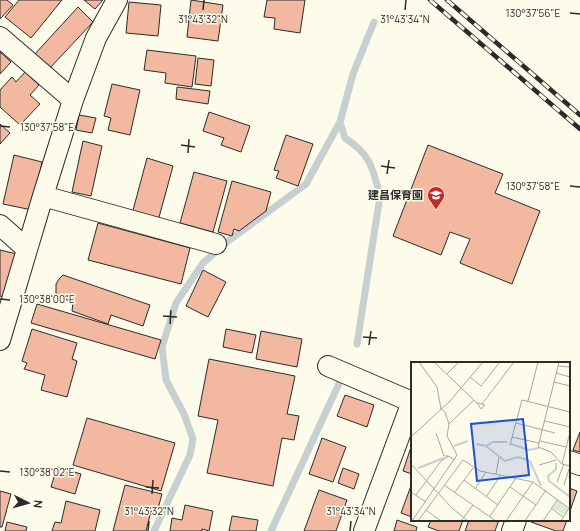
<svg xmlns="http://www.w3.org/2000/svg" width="580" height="531" viewBox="0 0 580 531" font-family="Manrope,'Noto Sans JP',sans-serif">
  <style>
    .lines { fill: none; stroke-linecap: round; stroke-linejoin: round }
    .stream { stroke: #c7d0d0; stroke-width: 7 }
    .building { fill: #f2b8a0; stroke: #2b2b2b }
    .street-casing { stroke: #2b2b2b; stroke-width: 22 }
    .street { stroke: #fdfbea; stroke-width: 20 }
    .rail-casing { stroke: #2b2b2b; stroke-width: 4.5 }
    .rail { stroke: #fdfbea; stroke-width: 3; stroke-dasharray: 9; stroke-linecap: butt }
    .ticks { fill: none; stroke: #2b2b2b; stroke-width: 1.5 }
    .labels { text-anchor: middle; stroke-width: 3; stroke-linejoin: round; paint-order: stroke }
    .poi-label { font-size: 11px; font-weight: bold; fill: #2b2b2b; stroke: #fdfbea; text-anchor: end }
    .inset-river { fill: none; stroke: #c7d0d0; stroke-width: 2 }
    .inset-road { fill: none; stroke: #a9a89e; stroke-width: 1 }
    .view { fill: #1d4ed8; fill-opacity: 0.15; stroke: #1d4ed8; stroke-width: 2 }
    .inset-edge { fill: none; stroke: #2b2b2b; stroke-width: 2 }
    .ticks-label { font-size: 10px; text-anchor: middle; fill: #2b2b2b; stroke: #fdfbea; stroke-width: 3; stroke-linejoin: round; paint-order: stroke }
  </style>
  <rect width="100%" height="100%" fill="#fdfbea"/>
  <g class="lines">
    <path class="stream" d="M 357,344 L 380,196 C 373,168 370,154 345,138 L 340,122 L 353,74 L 374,22
      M 154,531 L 190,455 L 193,439 L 184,414 L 166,380 L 162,347 L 176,303 L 203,263 L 227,242 L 306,184 L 340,122
      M 271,531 L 342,377"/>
  </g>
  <path class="building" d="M 0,0 L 7,0 L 13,5 L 0,19 Z
    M 19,0 L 62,0 L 31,38 L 5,17 Z
    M 84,0 L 103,0 L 95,9 Z
    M 191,0 L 223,5 L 218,41 L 187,37 Z
    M 267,0 L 305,0 L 300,33 L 274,29 L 275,18 L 264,17 Z
    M 129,2 L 161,5 L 158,36 L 126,33 Z
    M 78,7 L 93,22 L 49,69 L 34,55 Z
    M 147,50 L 196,56 L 192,87 L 165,83 L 166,73 L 144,70 Z
    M 0,52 L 11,62 L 0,74 Z
    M 198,58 L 214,60 L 211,86 L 195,84 Z
    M 25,72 L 39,85 L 30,95 L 40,104 L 20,125 L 0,107 L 0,90 L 12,77 L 16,82 Z
    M 112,84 L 140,90 L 130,135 L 108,130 L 111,118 L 104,116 Z
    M 177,87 L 210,91 L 208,104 L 176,99 Z
    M 209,112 L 250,126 L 241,152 L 221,145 L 224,138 L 203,131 Z
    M 79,115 L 96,118 L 92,133 L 76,130 Z
    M 0,124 L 10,133 L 0,144 Z
    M 286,135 L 313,144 L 298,186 L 276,178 L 279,171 L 274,170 Z
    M 83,141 L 102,146 L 91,196 L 72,192 Z
    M 428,145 L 503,174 L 495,193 L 540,211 L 512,284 L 460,263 L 470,239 L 450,232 L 441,255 L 393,236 Z
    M 14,155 L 42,162 L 32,210 L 3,204 Z
    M 147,158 L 173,166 L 158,221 L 132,214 Z
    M 194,172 L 227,181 L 213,232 L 180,223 Z
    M 232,181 L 271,192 L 266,211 L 239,231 L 234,229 L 232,236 L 218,232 Z
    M 98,223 L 190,248 L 181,284 L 88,260 Z
    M 0,250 L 17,254 L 5,298 L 0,296 Z
    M 203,270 L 226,282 L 208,317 L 186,306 Z
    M 63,275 L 150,305 L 143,326 L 111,315 L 108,324 L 72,311 L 73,302 L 56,296 L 56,284 L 59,279 Z
    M 37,304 L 161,340 L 155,359 L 31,323 Z
    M 32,329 L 77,343 L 72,359 L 77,361 L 67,397 L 41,390 L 45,375 L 24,369 L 27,363 L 22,361 Z
    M 226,329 L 256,335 L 252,353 L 223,347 Z
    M 261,331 L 302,339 L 297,367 L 256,359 Z
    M 209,359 L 295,376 L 287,414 L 299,416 L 294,440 L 282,438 L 273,486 L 207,473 L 218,420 L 198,416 Z
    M 345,395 L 374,405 L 367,427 L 337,416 Z
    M 87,418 L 175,443 L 161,491 L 73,465 Z
    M 580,432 L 580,452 L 573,450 Z
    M 322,438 L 346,447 L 333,482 L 309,474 Z
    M 412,444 L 412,474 L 403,471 Z
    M 57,467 L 81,474 L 75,494 L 51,487 Z
    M 343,468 L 359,474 L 354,489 L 338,483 Z
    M 412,483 L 412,517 L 401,513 Z
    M 125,485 L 162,494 L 157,512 L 151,511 L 146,531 L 113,531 Z
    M 569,488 L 577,491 L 569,514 Z
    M 319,490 L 347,500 L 336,531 L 304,531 Z
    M 0,491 L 11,494 L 2,527 L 0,527 Z
    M 66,501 L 100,510 L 95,531 L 52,531 L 55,522 L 61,523 Z
    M 185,505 L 213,511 L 209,531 L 202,529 L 202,531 L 170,531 L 172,518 L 182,520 Z
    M 232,516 L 258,520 L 256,531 L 229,531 Z
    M 397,520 L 417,527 L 416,531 L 394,531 Z
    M 431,520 L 463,520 L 459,531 L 439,531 L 428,527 Z
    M 469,520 L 499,520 L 495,531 L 465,531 Z
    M 532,520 L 567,520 L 563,531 L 556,531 L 531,522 Z
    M 7,522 L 27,527 L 26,531 L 5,531 Z"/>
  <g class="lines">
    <defs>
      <path id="street" d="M 0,37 L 73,100
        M 43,196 L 216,244
        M 0,225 L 27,249
        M 0,340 L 43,196 L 73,100 L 96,38 L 117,0
        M 328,366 L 412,402
        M 569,461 L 580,465
        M 364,531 L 412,402
        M 512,531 L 516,520"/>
    </defs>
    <use href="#street" class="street-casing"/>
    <use href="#street" class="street"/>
    <defs>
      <path id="rail" d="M 430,0 L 580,129
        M 447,0 L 580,115"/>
    </defs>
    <use href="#rail" class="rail-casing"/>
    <use href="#rail" class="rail"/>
  </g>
  <path class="ticks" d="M 203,10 L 204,0M 405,10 L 406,0M 570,13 L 580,14M 0,126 L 10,127M 181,145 L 195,147M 188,153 L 189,139M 381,166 L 395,168M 387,174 L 389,160M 570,186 L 580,187M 0,299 L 10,300M 163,316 L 177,317M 170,324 L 171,310M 363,337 L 377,338M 369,345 L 371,331M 0,471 L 10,472M 146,487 L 159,488M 152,494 L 153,480M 148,531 L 149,521M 350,531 L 351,521"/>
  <defs>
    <symbol id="school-pin" viewBox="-11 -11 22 30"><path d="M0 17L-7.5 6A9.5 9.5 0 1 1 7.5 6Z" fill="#c62828" stroke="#fdfbea"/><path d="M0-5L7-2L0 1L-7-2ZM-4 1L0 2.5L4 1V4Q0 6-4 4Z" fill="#fff"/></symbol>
  </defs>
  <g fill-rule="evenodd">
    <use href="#school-pin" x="426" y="185" width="20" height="27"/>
  </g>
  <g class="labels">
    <g class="poi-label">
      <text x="423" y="199">建昌保育園</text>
    </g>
  </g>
  <g transform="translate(411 362)">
    <rect width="159" height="159" fill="#fdfbea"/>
    <path d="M 147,138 L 157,147 L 153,153 L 142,146 Z" fill="#deebd1"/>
    <path class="inset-river" d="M 65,82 L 75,84 L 82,80 L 96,80M 100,82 L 118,88 L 128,86M 43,84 L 57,79M 75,84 L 94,99 L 107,95 L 119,99 L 130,124M 145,101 L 145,107 L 137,114 L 138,119 L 159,135M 7,106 L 33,96"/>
    <path class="inset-road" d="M 8,0 L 26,25 L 30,47 L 34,50 L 38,62M 23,0 L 66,41M 148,0 L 127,85 L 140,90 L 151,102M 147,4 L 159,5M 145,11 L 159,15M 36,12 L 48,0M 59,15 L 70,24 L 89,0M 143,20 L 159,24M 117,39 L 127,0M 66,41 L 71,42 L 74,43 L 70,47 ZM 71,42 L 103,0M 134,59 L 159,65M 105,61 L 144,71M 159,70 L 151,102 L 159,104M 25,71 L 33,94 L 37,94M 0,75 L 39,39 L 72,0M 101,75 L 128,81M 129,79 L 155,85M 99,83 L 111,38 L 159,50M 0,102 L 42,147 L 57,159M 128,103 L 145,98M 85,112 L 88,95M 53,118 L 87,143M 146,120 L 153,102M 33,123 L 85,159M 153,123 L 159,104M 99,125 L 125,143M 64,127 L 75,110M 0,130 L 15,140M 44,130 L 62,106M 5,133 L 30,99 L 38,94 L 43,98M 75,135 L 90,113M 140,146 L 152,155M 15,148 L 30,159M 79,154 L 105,116M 1,159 L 46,93 L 36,74 L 38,62 L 63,38M 7,159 L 52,98 L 69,109 L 122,120 L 159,147M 50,159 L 62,143M 95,159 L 122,120M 114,159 L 135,128M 132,159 L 147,137M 150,159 L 158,146"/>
    <path class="view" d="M 112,57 L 118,113 L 66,119 L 60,62 Z"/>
    <rect width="159" height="159" class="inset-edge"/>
  </g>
  <g class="ticks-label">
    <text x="533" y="17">130°37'56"E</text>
    <text x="203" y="23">31°43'32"N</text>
    <text x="405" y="23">31°43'34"N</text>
    <text x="47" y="131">130°37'58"E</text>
    <text x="533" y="190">130°37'58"E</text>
    <text x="47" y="303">130°38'00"E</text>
    <text x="47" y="476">130°38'02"E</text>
    <text x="149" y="515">31°43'32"N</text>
    <text x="351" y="515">31°43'34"N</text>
  </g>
  <g transform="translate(28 503) rotate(96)" stroke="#fdfbea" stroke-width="3" paint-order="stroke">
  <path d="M0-3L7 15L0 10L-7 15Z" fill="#2b2b2b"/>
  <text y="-6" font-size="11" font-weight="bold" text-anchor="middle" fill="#2b2b2b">N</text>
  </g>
</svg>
